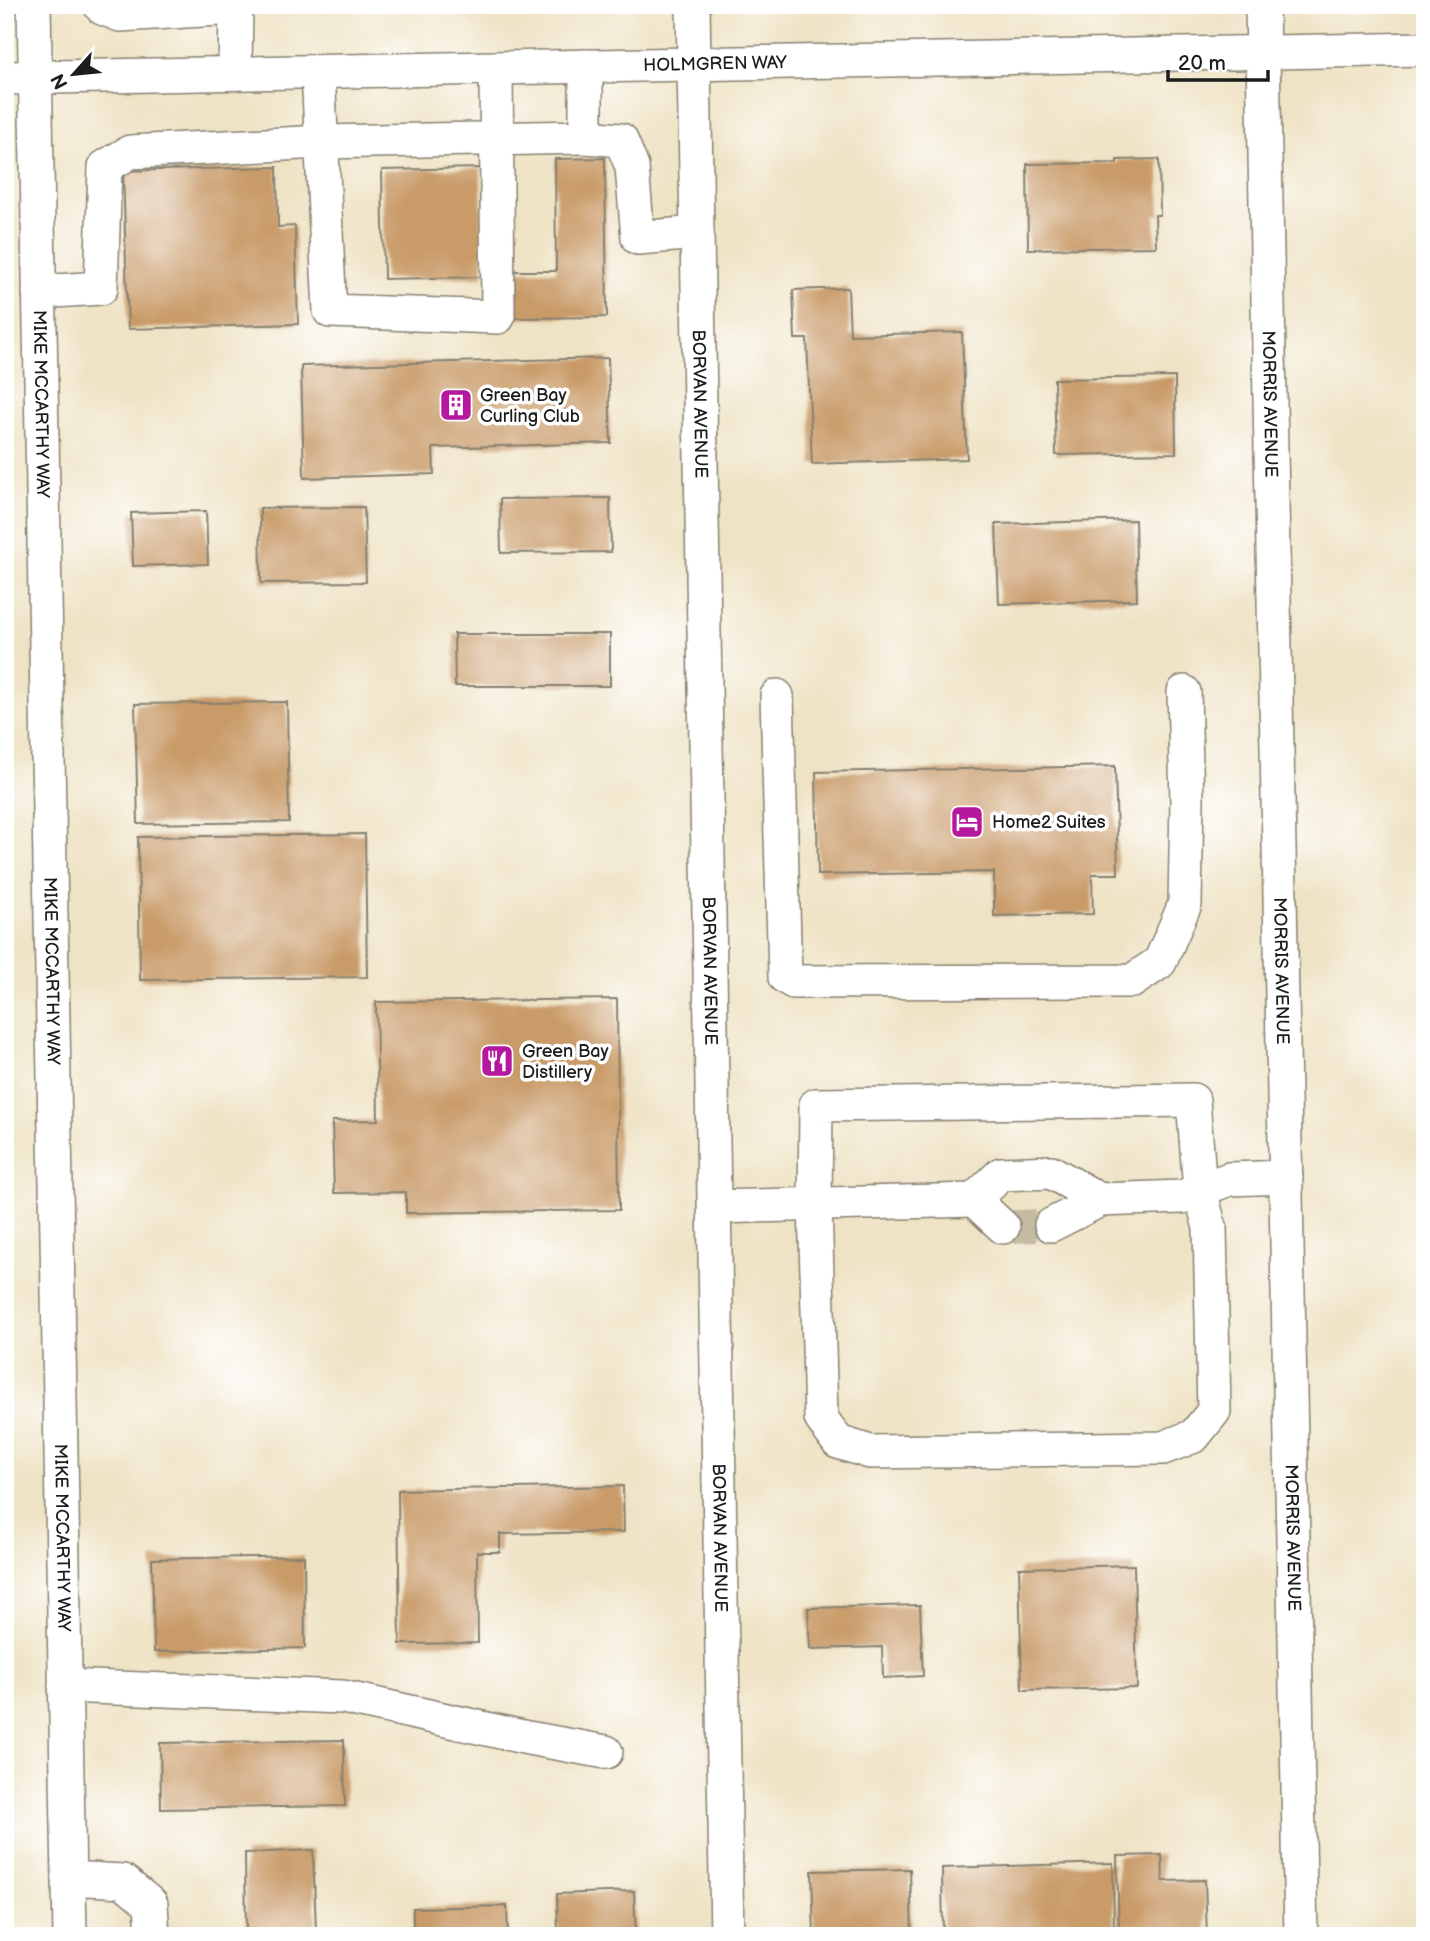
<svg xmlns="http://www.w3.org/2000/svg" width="1430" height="1941" viewBox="0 0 1430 1941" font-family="'Balsamiq Sans',sans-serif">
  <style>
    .green { fill: #aabe62; stroke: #636d3f; stroke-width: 2 }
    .building { fill: #c99b69 }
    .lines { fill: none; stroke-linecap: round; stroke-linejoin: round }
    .minor-tunnel { stroke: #c5bba3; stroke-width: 33; stroke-dasharray: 33 17; stroke-linecap: butt }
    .minor-casing { stroke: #868070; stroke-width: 36 }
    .minor { stroke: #fff; stroke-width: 33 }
    .labels { text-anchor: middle; stroke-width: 7; stroke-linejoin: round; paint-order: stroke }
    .street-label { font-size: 18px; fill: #1c1c1c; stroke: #fff }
    .poi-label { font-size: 18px; fill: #1c1c1c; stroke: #fff; text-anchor: start }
  </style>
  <rect width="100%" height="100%" fill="#fff"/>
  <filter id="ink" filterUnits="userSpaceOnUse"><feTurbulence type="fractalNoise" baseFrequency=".0143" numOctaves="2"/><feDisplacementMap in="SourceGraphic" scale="14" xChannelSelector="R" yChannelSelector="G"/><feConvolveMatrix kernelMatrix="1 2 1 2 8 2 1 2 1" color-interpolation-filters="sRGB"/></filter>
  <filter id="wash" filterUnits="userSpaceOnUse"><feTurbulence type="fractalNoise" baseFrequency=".00686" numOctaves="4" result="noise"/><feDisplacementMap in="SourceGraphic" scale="28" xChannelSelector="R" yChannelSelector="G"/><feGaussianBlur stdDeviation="1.57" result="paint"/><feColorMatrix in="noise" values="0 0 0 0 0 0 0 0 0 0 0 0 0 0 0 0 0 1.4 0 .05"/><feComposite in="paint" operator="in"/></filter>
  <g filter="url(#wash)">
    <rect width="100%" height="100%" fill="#efe3c5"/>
    <path class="green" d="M 5,1743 L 11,1936 L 5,1936 Z"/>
    <g id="blocks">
      <path class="building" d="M 605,158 L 607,317 L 515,318 L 514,271 L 556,271 L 555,159 Z
        M 1159,159 L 1160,215 L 1155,215 L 1156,247 L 1028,249 L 1027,164 L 1117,163 L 1117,160 Z
        M 277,167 L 278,227 L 295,226 L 298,324 L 128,329 L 123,171 Z
        M 481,168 L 483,277 L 384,279 L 382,170 Z
        M 848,288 L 850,335 L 962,332 L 967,459 L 812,464 L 807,339 L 795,339 L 793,290 Z
        M 608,358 L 611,443 L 433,448 L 434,474 L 304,478 L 301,366 Z
        M 1175,377 L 1176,453 L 1056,455 L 1054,379 Z
        M 610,498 L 611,552 L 501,553 L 500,499 Z
        M 364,507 L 366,582 L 261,583 L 260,508 Z
        M 206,511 L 208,564 L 133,566 L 131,513 Z
        M 1135,520 L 1137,600 L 999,604 L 996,524 Z
        M 454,634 L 610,634 L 610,686 L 455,686 Z
        M 287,702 L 289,822 L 138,824 L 135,704 Z
        M 1115,766 L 1118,874 L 1092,874 L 1093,914 L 994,916 L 994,872 L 818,875 L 816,772 Z
        M 365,834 L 367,977 L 140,980 L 138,837 Z
        M 617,999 L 619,1210 L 406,1213 L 406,1192 L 334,1193 L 332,1121 L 378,1120 L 376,1002 Z
        M 623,1486 L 624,1532 L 500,1534 L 500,1552 L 477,1552 L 478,1643 L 400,1644 L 398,1490 Z
        M 304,1556 L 305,1648 L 154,1652 L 152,1559 Z
        M 1134,1565 L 1137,1688 L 1022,1690 L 1019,1568 Z
        M 920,1605 L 923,1676 L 883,1678 L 882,1647 L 810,1649 L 808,1608 Z
        M 344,1740 L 345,1806 L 161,1809 L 160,1743 Z
        M 313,1850 L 316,1931 L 246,1934 L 245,1853 Z
        M 1162,1855 L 1163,1881 L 1205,1880 L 1207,1936 L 1119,1936 L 1117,1856 Z
        M 1113,1863 L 1114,1936 L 943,1936 L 942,1868 Z
        M 910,1869 L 912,1936 L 814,1936 L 812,1871 Z
        M 634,1891 L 636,1936 L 558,1936 L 557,1894 Z
        M 507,1906 L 508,1936 L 413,1936 L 413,1908 Z"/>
    </g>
  </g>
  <g filter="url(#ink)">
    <use href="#blocks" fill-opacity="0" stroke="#868070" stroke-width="2"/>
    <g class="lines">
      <path class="minor-tunnel" d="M 1003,1227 L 1051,1225"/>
      <defs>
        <g id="minor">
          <path id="s1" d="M 34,5 L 70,1936"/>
          <path d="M 100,5 L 102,8 L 120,15 L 236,8"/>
          <path id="s2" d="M 693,5 L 727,1936"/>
          <path id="s3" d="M 1262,5 L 1301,1936"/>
          <path d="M 318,72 L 330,311 L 498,317 L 496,68"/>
          <path d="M 235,73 L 236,5"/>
          <path id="s4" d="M 5,78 L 1425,49"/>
          <path d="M 586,137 L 621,140 L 632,167 L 638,238 L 697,233"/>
          <path d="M 39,292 L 101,288 L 105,167 L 130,152 L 321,142 L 586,137 L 586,66"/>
          <path d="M 777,696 L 785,977 L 793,982 L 1132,981 L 1160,962 L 1185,904 L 1187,801 L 1184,692"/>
          <path d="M 1193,1100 L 1200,1190 L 1210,1228 L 1214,1411 L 1194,1436 L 1163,1448 L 870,1452 L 838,1442 L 821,1418 L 815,1204 L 816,1105 Z"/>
          <path d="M 974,1200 L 1001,1174 L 1051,1172 L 1100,1200"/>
          <path d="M 715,1207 L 974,1200 L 1003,1227"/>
          <path d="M 1051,1225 L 1100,1200 L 1182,1197 L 1229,1179 L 1286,1177"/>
          <path d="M 65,1686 L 343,1697 L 528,1738 L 606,1752"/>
          <path d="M 69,1878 L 123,1881 L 151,1904 L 153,1936"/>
        </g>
      </defs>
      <use href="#minor" class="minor-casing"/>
      <use href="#minor" class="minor"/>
    </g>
  </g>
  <defs>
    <symbol id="building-square" viewBox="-11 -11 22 22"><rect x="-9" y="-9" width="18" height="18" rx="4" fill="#b5179e" stroke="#fff"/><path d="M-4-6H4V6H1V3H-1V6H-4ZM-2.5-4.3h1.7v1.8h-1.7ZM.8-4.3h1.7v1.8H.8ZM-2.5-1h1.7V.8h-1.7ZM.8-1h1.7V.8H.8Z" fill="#fff"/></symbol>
    <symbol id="hotel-square" viewBox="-11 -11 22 22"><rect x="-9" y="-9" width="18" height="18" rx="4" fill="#b5179e" stroke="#fff"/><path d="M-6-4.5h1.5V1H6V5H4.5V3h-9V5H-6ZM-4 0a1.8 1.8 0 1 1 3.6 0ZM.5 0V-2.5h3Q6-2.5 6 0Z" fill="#fff"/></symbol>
    <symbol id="restaurant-square" viewBox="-11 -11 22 22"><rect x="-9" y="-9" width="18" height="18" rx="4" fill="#b5179e" stroke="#fff"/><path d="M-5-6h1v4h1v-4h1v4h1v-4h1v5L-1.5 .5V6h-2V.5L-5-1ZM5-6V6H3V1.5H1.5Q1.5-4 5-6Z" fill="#fff"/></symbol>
  </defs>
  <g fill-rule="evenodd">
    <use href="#building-square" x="437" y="386" width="38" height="38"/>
    <use href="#hotel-square" x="948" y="803" width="38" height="38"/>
    <use href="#restaurant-square" x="478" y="1042" width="38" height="38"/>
  </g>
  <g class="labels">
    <g class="street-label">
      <text dy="6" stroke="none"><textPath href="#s4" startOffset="710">HOLMGREN WAY</textPath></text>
      <text dy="6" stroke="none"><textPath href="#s1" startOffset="399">MIKE MCCARTHY WAY</textPath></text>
      <text dy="6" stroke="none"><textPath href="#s2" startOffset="399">BORVAN AVENUE</textPath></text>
      <text dy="6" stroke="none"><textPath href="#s3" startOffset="399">MORRIS AVENUE</textPath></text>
      <text dy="6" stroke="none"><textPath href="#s2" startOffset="966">BORVAN AVENUE</textPath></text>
      <text dy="6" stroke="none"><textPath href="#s3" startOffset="966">MORRIS AVENUE</textPath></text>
      <text dy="6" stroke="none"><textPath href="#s1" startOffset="966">MIKE MCCARTHY WAY</textPath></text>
      <text dy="6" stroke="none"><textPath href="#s1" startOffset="1533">MIKE MCCARTHY WAY</textPath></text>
      <text dy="6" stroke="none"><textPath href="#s2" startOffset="1533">BORVAN AVENUE</textPath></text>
      <text dy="6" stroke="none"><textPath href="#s3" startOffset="1533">MORRIS AVENUE</textPath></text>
    </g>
    <g class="poi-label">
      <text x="480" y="401">Green Bay<tspan x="480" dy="21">Curling Club</tspan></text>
      <text x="992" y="828">Home2 Suites</text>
      <text x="522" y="1057">Green Bay<tspan x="522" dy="21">Distillery</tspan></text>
    </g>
  </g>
  <rect width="1430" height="1941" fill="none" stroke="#fff" stroke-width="28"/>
  <g transform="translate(74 74) rotate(243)" stroke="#ffffff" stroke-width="5" paint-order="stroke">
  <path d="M0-5L12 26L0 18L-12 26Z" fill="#1c1c1c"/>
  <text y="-10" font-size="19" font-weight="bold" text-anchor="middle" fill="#1c1c1c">N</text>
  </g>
  <path d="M1168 70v10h100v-10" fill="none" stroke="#1c1c1c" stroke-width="3.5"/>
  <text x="1178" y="70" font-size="21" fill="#1c1c1c" stroke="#ffffff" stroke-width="5" paint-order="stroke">20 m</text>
</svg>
